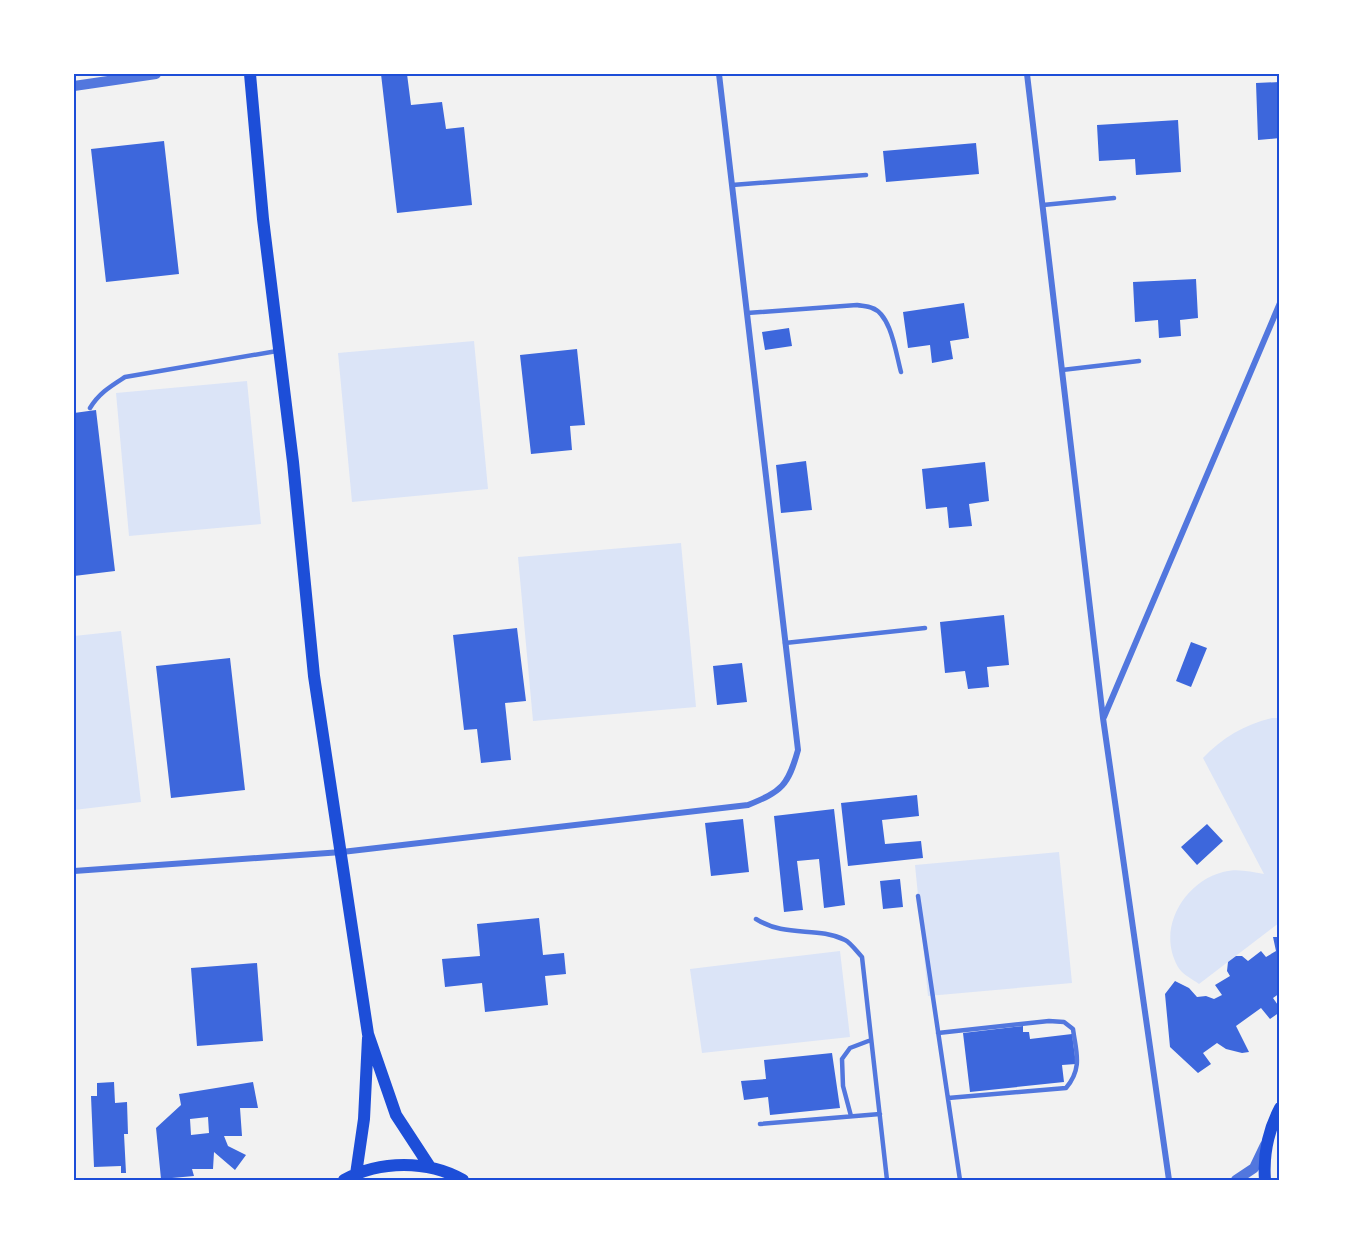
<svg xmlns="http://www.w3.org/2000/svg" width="1353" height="1254" viewBox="0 0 1353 1254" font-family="Manrope,sans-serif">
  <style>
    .green { fill: #dbe4f7 }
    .building { fill: #3d67dc; fill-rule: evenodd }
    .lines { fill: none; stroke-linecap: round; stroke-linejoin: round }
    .service { stroke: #5277de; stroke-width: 4.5 }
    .minor { stroke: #5277de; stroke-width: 6 }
    .tertiary { stroke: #5277de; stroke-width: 10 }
    .secondary { stroke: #1d4ed8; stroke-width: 12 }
    .neatline { fill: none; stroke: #1d4ed8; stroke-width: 2 }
  </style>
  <rect width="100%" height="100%" fill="#f2f2f2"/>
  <path class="green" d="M 474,341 L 488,489 L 352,502 L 338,353 Z
    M 247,381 L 261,524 L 129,536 L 116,393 Z
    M 681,543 L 696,707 L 533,721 L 518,557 Z
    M 121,631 L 141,802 L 74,810 L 74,636 Z
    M 1272,718 L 1279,718 L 1279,923 L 1199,984 C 1192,979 1182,974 1178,967 C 1156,929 1184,882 1223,872 C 1238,868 1250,872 1264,874 L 1203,758 C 1223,737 1244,725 1272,718 Z
    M 1059,852 L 1072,983 L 928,996 L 915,865 Z
    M 840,951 L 850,1037 L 702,1053 L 690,969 Z"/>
  <path class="building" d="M 381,74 L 407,74 L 411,105 L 442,102 L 446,129 L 464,127 L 472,205 L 397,213 Z
    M 1280,82 L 1280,138 L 1258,140 L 1256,83 Z
    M 1178,120 L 1181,172 L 1136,175 L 1135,159 L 1099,161 L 1097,125 Z
    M 164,141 L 179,274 L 106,282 L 91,149 Z
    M 976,143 L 979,174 L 886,182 L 883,151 Z
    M 1196,279 L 1198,318 L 1180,320 L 1181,336 L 1159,338 L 1158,320 L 1135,322 L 1133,282 Z
    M 964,303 L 969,338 L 950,341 L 953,359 L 932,363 L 930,345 L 908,348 L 903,312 Z
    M 789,328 L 792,346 L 765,350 L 762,332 Z
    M 577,349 L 585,425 L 570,426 L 572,450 L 531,454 L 520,355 Z
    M 96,410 L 115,571 L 74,576 L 74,413 Z
    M 806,461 L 812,510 L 781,513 L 776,465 Z
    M 985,462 L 989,501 L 969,504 L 972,526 L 949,528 L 947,507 L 926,509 L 922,469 Z
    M 1004,615 L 1009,665 L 987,667 L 989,687 L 968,689 L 965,671 L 945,673 L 940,622 Z
    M 517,628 L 526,701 L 505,703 L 511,760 L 481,763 L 477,729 L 464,730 L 453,635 Z
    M 1191,642 L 1207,648 L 1191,687 L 1176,681 Z
    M 230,658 L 245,790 L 171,798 L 156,666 Z
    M 742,663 L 747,702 L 717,705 L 713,666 Z
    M 917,795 L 919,816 L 882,820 L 885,844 L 921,841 L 923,858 L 848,866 L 841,803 Z
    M 834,809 L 845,905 L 824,908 L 819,859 L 797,861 L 803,910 L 784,912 L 774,816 Z
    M 743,819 L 749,872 L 711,876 L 705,823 Z
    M 1207,824 L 1223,841 L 1197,865 L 1181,847 Z
    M 900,879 L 903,907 L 883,909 L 880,881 Z
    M 539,918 L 543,955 L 564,953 L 566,974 L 545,976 L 548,1005 L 485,1012 L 482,983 L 445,987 L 442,959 L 480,956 L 477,924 Z
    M 1273,937 L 1280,937 L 1280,993 L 1273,998 L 1280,1008 L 1280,1012 L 1270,1019 L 1261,1008 L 1236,1026 L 1249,1052 L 1242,1053 L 1226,1049 L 1217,1043 L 1203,1053 L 1211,1064 L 1198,1073 L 1170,1047 L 1165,994 L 1175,981 L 1189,988 L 1197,997 L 1206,996 L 1214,999 L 1222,995 L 1215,985 L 1230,976 L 1227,971 L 1228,962 L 1236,956 L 1242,956 L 1248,961 L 1261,951 L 1266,957 L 1276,951 Z
    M 257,963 L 263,1041 L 197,1046 L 191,968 Z
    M 1023,1026 L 1023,1032 L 1029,1032 L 1030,1039 L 1072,1034 L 1076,1064 L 1062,1065 L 1064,1082 L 970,1092 L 963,1033 Z
    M 832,1053 L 840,1108 L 770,1115 L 768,1097 L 744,1100 L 741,1081 L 766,1079 L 764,1060 Z
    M 114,1082 L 115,1103 L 127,1102 L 128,1134 L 124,1134 L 126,1173 L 121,1173 L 121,1166 L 94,1167 L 91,1096 L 97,1096 L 97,1083 Z
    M 253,1082 L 258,1108 L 240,1108 L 242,1136 L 224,1136 L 228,1146 L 246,1155 L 235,1170 L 214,1152 L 213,1169 L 192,1169 L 194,1176 L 161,1179 L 156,1128 L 181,1105 L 179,1094 ZM 208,1117 L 209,1133 L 191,1135 L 190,1119 Z"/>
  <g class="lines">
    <path class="service" d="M 732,185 L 866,175
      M 1043,205 L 1114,198
      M 747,313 L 857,305 C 862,306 868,306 872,308 C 891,314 896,354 901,372
      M 1062,370 L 1139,361
      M 90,408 C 99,393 111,386 125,377 L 277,351
      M 785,643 L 925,628
      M 918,896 L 960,1180
      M 756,919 C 786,938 817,926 845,940 C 851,943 857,952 862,957 L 887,1180
      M 938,1033 L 1049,1021 L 1064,1022 L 1073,1029 C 1076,1052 1083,1068 1066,1088 L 948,1098
      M 851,1116 L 843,1086 L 842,1059 L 850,1048 L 871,1040
      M 760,1124 L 880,1114"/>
    <path class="minor" d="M 1027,74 L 1103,718 L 1169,1180
      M 1104,717 L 1280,303
      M 74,871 L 342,852 L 748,805 C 782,791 788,786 798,750 L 719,74"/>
    <path class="tertiary" d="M 74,86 L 156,74
      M 1236,1180 L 1254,1168 L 1265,1145"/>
    <path class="secondary" d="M 250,74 L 263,219 L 293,462 L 314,676 L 368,1034 L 396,1115 L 430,1167
      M 356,1174 L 364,1119 L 368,1038
      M 344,1180 C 380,1160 428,1160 463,1180
      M 1265,1180 C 1263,1154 1268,1131 1280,1108"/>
  </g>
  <rect width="1353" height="1254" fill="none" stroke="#ffffff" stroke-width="150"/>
  <rect x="75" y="75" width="1203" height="1104" class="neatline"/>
</svg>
